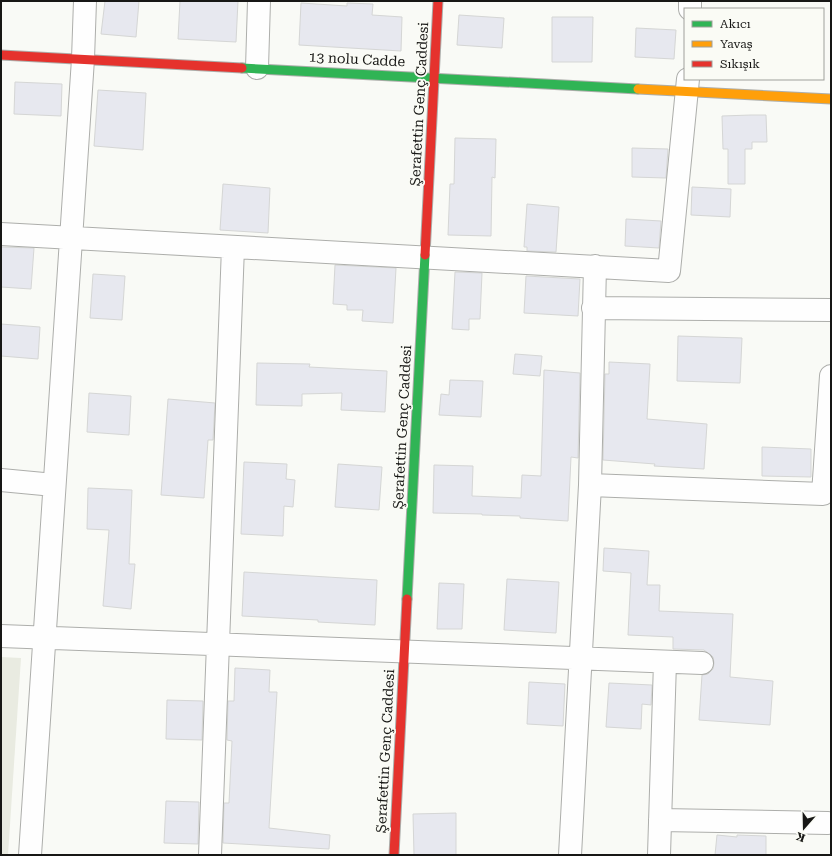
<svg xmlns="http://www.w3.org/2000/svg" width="832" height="856" viewBox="0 0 832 856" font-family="'Roboto Serif',serif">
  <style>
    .built { fill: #e9ebe1 }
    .building { fill: #e7e8ef; stroke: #d5d6d5 }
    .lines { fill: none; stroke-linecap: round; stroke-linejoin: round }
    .street-casing { stroke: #adaeab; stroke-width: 24 }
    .fast-casing { stroke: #adaeab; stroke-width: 11 }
    .slow-casing { stroke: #adaeab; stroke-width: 11 }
    .jam-casing { stroke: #adaeab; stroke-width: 11 }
    .street { stroke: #fefefe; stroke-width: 22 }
    .fast { stroke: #30b455; stroke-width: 9 }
    .slow { stroke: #ff9f0a; stroke-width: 9 }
    .jam { stroke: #e5322d; stroke-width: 9 }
    .labels { text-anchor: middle; stroke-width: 3.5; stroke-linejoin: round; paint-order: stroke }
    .street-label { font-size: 14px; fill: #171715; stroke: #fafbf5 }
  </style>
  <rect width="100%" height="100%" fill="#f9faf6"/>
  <path class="built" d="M 1,657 L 21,658 L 8,855 L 1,855 Z"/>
  <path class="building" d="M 105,1 L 139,1 L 136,37 L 101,34 Z
    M 180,1 L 238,1 L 236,42 L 178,39 Z
    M 301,3 L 347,6 L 347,3 L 373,4 L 372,15 L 402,17 L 401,51 L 299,45 Z
    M 459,15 L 504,18 L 502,48 L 457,45 Z
    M 552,17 L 593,17 L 592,62 L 552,62 Z
    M 636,28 L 676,30 L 674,59 L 635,57 Z
    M 15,82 L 62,84 L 61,116 L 14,114 Z
    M 98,90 L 146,93 L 143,150 L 94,146 Z
    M 751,115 L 766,115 L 767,142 L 752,142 L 752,149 L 745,149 L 745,184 L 728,184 L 728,149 L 723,149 L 722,116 Z
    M 455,138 L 496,139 L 495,178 L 492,177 L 491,236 L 448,235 L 450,184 L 454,184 Z
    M 632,148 L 668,149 L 666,178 L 632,177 Z
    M 223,184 L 270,188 L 268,233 L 220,230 Z
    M 692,187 L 731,189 L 730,217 L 691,215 Z
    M 527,204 L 559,207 L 556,252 L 527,251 L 527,247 L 524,247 Z
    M 626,219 L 661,221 L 659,248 L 625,246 Z
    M 1,247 L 34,248 L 31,289 L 1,287 Z
    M 335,265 L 396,268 L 393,323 L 362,321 L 363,310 L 347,310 L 347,305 L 333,304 Z
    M 455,272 L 482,273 L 480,319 L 469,319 L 469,330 L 452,329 Z
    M 93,274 L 125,276 L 122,320 L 90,318 Z
    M 526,276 L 580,279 L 578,316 L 524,313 Z
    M 1,324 L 40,327 L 38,359 L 1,356 Z
    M 678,336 L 742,338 L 740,383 L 677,381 Z
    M 515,354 L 542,356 L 540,376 L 513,374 Z
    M 609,362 L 650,364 L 647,419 L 707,424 L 704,469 L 654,466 L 655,464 L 603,460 L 605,374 L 609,374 Z
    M 257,363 L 310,364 L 309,367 L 387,371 L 385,412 L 341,410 L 342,393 L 302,394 L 302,406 L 256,405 Z
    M 544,370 L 580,373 L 578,458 L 571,457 L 568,521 L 520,518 L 520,516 L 482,515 L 482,514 L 433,513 L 434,465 L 473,466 L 472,496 L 521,498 L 522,475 L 541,476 Z
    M 450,380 L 483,381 L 481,417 L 439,415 L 441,394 L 449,395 Z
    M 89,393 L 131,396 L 129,435 L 87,432 Z
    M 168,399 L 215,403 L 213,440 L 208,440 L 204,498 L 161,495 Z
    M 762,447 L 811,449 L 811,477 L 762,476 Z
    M 244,462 L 287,464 L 286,479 L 295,480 L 293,507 L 284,506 L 283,536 L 241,534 Z
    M 338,464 L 382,467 L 379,510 L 335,507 Z
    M 88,488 L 132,490 L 129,564 L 135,564 L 131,609 L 103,606 L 109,530 L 87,529 Z
    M 604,548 L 649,551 L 647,585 L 660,585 L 659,611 L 733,614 L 730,677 L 773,681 L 770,725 L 699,720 L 702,675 L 708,674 L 713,669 L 714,663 L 713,657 L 704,650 L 673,649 L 673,637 L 628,635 L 631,573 L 603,571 Z
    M 244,572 L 377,580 L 375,625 L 318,622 L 318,620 L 242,616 Z
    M 507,579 L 559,582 L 556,633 L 504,630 Z
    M 439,583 L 464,584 L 462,629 L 437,629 Z
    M 235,668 L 270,670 L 269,692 L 277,692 L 269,828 L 330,835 L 329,849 L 223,843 L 224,803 L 229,803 L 232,741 L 227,740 L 228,701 L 234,701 Z
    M 529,682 L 565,684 L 563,726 L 527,724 Z
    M 609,683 L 652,685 L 651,705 L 642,704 L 641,729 L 606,727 Z
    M 167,700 L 203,701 L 202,740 L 166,739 Z
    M 166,801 L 199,802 L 198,844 L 164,843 Z
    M 456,813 L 456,855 L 414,855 L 413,814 Z
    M 717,835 L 737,837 L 737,835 L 766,836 L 766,855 L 715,855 Z"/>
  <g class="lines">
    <defs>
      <path id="street" d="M 690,9 L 690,1
        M 257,68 L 259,1
        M 1,234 L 669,271 L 688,79
        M 593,308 L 831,310
        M 1,480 L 54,485
        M 590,485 L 823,494 L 831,376
        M 1,636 L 702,663
        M 660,820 L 828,823
        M 30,855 L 83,59 L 85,1
        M 210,855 L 233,247
        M 570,855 L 590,485 L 595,266
        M 659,855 L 665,662"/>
      <path id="fast" d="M 242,68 L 638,89
        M 407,599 L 425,255"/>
      <path id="slow" d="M 638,89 L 831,99"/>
      <path id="jam" d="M 1,55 L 242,68
        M 425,255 L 438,1
        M 394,855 L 407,599"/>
    </defs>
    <use href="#street" class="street-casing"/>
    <use href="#fast" class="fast-casing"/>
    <use href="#slow" class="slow-casing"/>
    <use href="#jam" class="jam-casing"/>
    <use href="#street" class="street"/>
    <use href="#fast" class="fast"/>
    <use href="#slow" class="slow"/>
    <use href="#jam" class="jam"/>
  </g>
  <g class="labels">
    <g class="street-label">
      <text transform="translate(357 59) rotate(3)" y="5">13 nolu Cadde</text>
      <text transform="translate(419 104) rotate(-87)" y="5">Şerafettin Genç Caddesi</text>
      <text transform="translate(402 427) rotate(-87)" y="5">Şerafettin Genç Caddesi</text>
      <text transform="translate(385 751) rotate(-87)" y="5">Şerafettin Genç Caddesi</text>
    </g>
  </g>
  <rect width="832" height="856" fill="none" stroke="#171715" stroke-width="4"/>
  <rect x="684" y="8" width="140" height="72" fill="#fafbf5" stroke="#9fa09b"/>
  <rect x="692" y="21" width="20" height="6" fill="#30b455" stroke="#9fa09b"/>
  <text x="720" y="28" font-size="12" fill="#171715">Akıcı</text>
  <rect x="692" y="41" width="20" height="6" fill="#ff9f0a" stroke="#9fa09b"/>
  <text x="720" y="48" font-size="12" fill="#171715">Yavaş</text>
  <rect x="692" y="61" width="20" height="6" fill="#e5322d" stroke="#9fa09b"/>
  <text x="720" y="68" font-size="12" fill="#171715">Sıkışık</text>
  <g transform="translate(804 828) rotate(200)" stroke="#fafbf5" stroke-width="3" paint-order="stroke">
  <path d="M0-3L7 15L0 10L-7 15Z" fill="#171715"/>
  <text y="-6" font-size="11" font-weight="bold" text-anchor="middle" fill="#171715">K</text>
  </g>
</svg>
